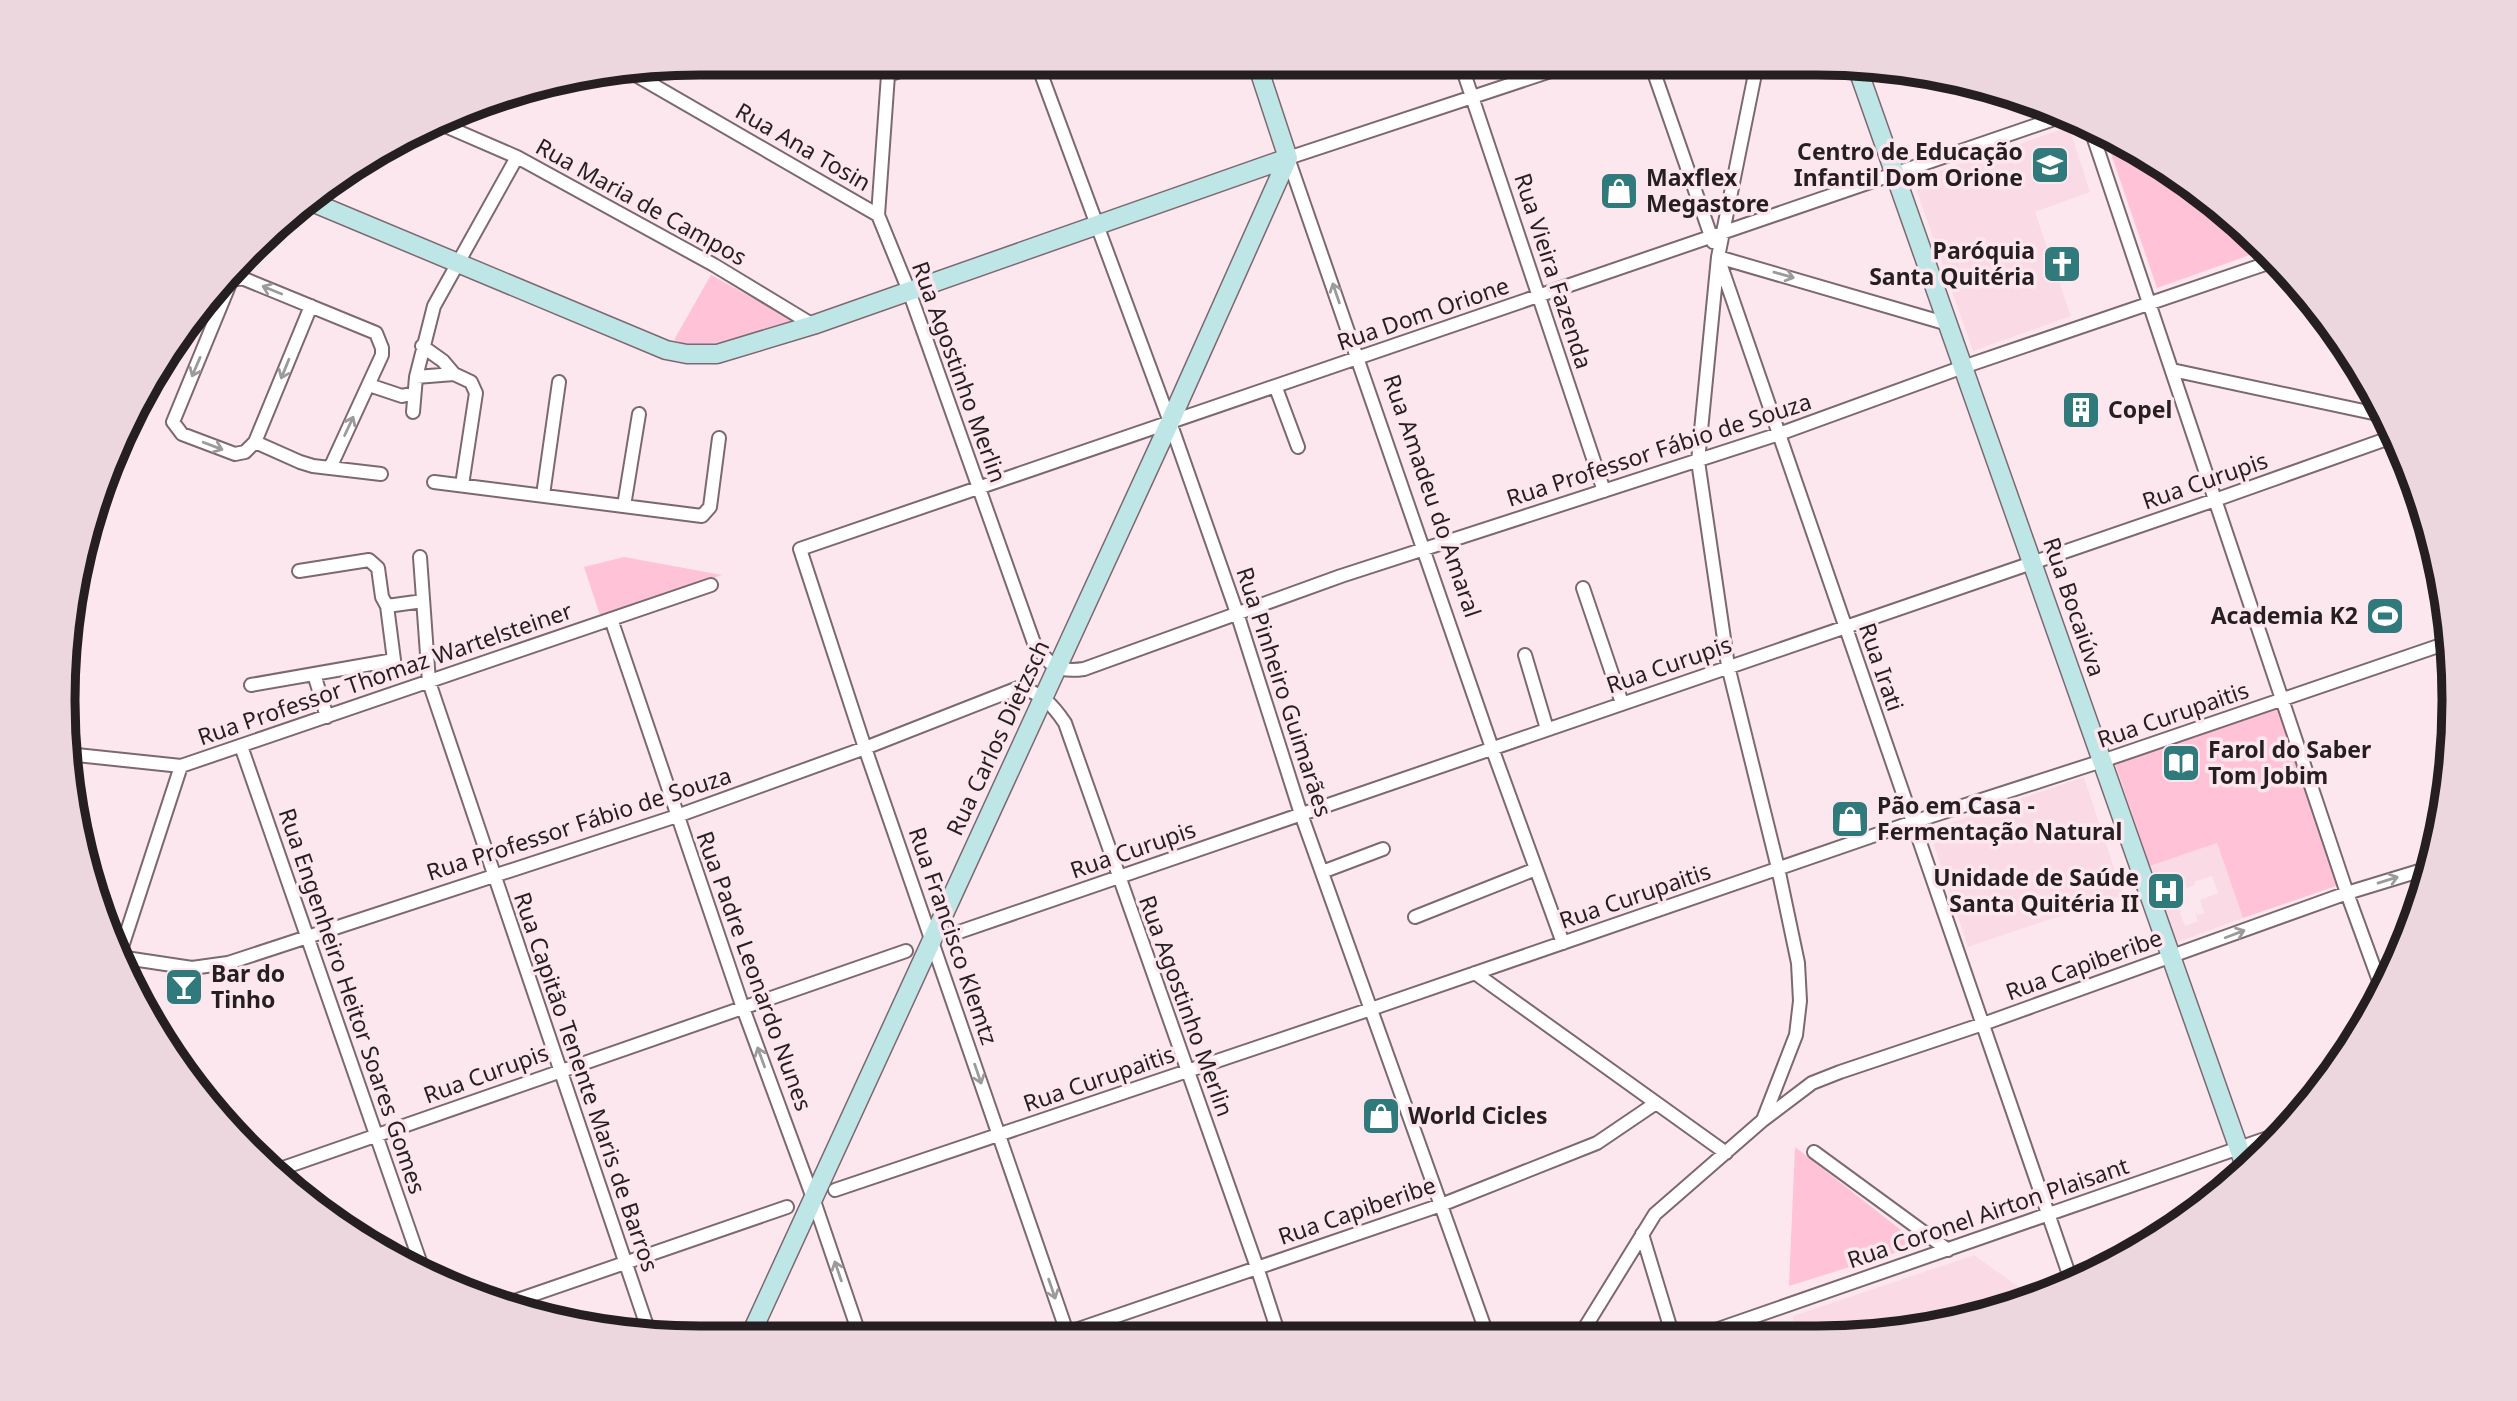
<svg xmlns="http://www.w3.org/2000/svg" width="2517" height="1401" viewBox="0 0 2517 1401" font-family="'Noto Sans',sans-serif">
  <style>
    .built { fill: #fadbe5; fill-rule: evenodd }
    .green { fill: #ffc2d6 }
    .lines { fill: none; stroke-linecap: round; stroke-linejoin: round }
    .street-casing { stroke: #7c696f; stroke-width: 16 }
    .secondary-casing { stroke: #7c696f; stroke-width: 21 }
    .street { stroke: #fff; stroke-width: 12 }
    .secondary { stroke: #bfe6e7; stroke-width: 18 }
    .oneway { stroke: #9d9a9b }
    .labels { text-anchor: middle; stroke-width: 7; stroke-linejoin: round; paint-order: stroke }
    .street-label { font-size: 23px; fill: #261f21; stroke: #fde7ee }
    .poi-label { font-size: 23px; font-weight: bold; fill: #261f21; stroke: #fde7ee; text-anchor: start }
    .rim { fill: none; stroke: #261f21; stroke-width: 9 }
  </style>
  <rect width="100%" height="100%" fill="#fde7ee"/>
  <path class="built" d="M 2069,127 L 2090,192 L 2035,212 L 2071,316 L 1973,351 L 1913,180 Z
    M 2084,777 L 2123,895 L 1968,947 L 1929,830 Z
    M 2217,843 L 2243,918 L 2175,943 L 2150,866 ZM 2212,876 L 2218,893 L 2200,900 L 2204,913 L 2198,915 L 2195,912 L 2198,921 L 2185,926 L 2180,913 L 2182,910 L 2179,911 L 2176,905 L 2183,902 L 2181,896 L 2177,897 L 2174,886 L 2184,882 L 2187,888 L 2195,885 L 2194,882 Z
    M 1974,1255 L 2033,1297 L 1899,1333 L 1793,1333 L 1793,1316 Z"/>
  <path class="green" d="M 2105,136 L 2135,148 L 2237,221 L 2264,250 L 2157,288 Z
    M 711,275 L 795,321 L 714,345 L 691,346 L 674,340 Z
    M 624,557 L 722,575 L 600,615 L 584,567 Z
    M 2278,705 L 2339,885 L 2243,918 L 2217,843 L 2150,866 L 2114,761 Z
    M 1795,1147 L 1920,1245 L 1789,1286 Z"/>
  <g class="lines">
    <defs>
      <path id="street" d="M 870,63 L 888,75
        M 1037,63 L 1170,422 L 1237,613 L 1301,814 L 1487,1334
        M 1461,64 L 1604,491
        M 1651,64 L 1713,242
        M 634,74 L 878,215
        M 888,75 L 878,215 L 909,291 L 1034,643 C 1050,665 1055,673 1084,669 L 1341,576 L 1779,434 L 1963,367 L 2274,261
        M 888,75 L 925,63
        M 443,125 L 517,157 L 714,265 L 813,325
        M 2091,130 L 2347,893 L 2382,989
        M 1718,257 L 1948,324
        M 1720,263 L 2072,1283
        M 233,280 L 242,278 L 376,333 L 382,348 L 382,355 L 330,468
        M 231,281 L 173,422 L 182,434 L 235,454 L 245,452 L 255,442 L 311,306
        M 422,346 L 443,361 L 454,374 L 471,382 L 476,393 L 462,485
        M 2172,370 L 2387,416
        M 416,377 L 454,374
        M 369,385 L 402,396 L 414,393
        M 1276,388 L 1298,447
        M 413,412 L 416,377 L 434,306 L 517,157
        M 255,442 L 300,462 L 313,466 L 381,474
        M 434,482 L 702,516 L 710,507 L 719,438
        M 543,495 L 559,382
        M 624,506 L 639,414
        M 420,557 L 429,682 L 650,1335
        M 299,571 L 369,560 L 378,568 L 382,597 L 387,606 L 423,601
        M 1583,588 L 1622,703
        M 611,619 L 743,1008 L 813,1198 L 860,1336
        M 1525,655 L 1547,729
        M 314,674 L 327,717
        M 251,685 L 394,660 L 387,606
        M 241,746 L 423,1270
        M 67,754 L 181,766 L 711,585
        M 1322,872 L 1383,849
        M 1415,917 L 1536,869
        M 956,933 L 2215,500 L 2395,436
        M 1563,943 L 1492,748 L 1288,158 L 1572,64
        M 119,956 L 181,766
        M 119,957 L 192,968 L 228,963 L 677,816 L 865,748 L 1018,688 C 1040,691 1053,705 1065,723 L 1257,1267 L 1279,1335
        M 1475,973 L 1726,1153
        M 1763,1120 L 1812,1083 L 1840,1072 L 1983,1024 L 2347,893 L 2429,868
        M 1814,1152 L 1948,1250
        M 280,1169 L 906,951
        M 835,1190 L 1371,1009 L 1913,822 L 2102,761 L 2450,642
        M 1642,1234 L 1672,1333
        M 369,1242 L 393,1257
        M 506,1304 L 787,1207
        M 1707,1333 L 2282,1133
        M 1581,1334 L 1655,1214 L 1763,1120 L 1796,1035 L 1800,1001 L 1798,963 L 1778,868 L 1728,666 L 1698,461 L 1718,257 L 1757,64
        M 1061,1335 L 1441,1205 L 1597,1143 L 1656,1103
        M 1068,1335 L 865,748 L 800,549 L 2060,117"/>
      <path id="secondary" d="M 1257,64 L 1288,158
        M 1856,64 L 2245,1166
        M 307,200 L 666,350 L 687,354 L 717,354 L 813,325 L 1288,158
        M 750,1336 L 1170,422 L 1288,158"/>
    </defs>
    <use href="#street" class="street-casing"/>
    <use href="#secondary" class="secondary-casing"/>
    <use href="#street" class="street"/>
    <use href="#secondary" class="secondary"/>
  </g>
  <defs><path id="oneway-shaft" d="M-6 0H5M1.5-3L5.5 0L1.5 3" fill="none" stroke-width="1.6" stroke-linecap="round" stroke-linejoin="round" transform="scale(1.75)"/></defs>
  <g class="oneway">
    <use href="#oneway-shaft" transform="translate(1784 275) rotate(16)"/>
    <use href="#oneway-shaft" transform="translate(272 290) rotate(-158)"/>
    <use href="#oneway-shaft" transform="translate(1336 293) rotate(-109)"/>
    <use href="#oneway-shaft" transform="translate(196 367) rotate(113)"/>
    <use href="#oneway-shaft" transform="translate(285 369) rotate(112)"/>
    <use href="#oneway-shaft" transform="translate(349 426) rotate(-65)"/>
    <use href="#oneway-shaft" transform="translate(213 446) rotate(21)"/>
    <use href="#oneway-shaft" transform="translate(2388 880) rotate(-17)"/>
    <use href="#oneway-shaft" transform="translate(2235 934) rotate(-21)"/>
    <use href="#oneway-shaft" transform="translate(761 1057) rotate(-110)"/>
    <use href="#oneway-shaft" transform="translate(978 1074) rotate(71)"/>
    <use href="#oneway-shaft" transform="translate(838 1271) rotate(-109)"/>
    <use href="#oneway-shaft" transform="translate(1052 1289) rotate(71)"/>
  </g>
  <defs>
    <symbol id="school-square" viewBox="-11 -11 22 22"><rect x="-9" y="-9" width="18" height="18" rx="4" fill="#317a7b" stroke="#fde7ee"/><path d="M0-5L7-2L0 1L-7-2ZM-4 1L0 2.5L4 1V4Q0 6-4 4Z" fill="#fff"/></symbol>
    <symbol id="shop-square" viewBox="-11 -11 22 22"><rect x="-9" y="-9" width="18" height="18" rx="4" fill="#317a7b" stroke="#fde7ee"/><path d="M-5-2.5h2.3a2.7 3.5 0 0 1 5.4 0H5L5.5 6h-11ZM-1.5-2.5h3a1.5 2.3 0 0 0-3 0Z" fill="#fff"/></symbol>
    <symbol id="church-square" viewBox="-11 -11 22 22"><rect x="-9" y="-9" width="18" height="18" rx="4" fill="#317a7b" stroke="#fde7ee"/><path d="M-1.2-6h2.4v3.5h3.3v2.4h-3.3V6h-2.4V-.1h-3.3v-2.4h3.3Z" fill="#fff"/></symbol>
    <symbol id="building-square" viewBox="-11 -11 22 22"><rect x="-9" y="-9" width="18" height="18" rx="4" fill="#317a7b" stroke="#fde7ee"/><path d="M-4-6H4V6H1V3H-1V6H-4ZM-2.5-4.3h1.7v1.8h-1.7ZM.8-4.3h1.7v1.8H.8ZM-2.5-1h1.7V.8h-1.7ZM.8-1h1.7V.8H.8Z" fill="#fff"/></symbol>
    <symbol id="stadium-square" viewBox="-11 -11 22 22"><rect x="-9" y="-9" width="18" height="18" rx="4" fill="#317a7b" stroke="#fde7ee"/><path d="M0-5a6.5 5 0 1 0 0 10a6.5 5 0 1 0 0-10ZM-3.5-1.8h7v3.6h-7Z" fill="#fff"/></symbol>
    <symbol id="library-square" viewBox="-11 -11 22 22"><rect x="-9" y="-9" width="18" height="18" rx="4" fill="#317a7b" stroke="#fde7ee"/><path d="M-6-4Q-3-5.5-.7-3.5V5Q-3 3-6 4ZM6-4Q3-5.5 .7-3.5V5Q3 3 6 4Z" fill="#fff"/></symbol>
    <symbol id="hospital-square" viewBox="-11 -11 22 22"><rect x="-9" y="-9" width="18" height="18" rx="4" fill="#317a7b" stroke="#fde7ee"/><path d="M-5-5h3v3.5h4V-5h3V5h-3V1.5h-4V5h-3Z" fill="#fff"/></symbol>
    <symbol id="bar-square" viewBox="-11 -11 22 22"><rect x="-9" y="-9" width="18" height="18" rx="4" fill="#317a7b" stroke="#fde7ee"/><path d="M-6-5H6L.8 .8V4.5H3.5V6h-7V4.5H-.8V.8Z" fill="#fff"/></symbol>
  </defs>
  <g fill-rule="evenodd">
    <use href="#school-square" x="2028" y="143" width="44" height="44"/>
    <use href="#shop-square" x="1597" y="169" width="44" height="44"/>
    <use href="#church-square" x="2040" y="242" width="44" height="44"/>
    <use href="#building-square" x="2059" y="388" width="44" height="44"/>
    <use href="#stadium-square" x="2363" y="594" width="44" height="44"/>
    <use href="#library-square" x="2159" y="741" width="44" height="44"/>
    <use href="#shop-square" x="1828" y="797" width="44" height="44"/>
    <use href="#hospital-square" x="2144" y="869" width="44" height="44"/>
    <use href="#bar-square" x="162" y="965" width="44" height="44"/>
    <use href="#shop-square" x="1359" y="1094" width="44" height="44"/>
  </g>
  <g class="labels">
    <g class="street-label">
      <text transform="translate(803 147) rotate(30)" y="8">Rua Ana Tosin</text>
      <text transform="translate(641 202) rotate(29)" y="8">Rua Maria de Campos</text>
      <text transform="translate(1553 271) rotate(72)" y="8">Rua Vieira Fazenda</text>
      <text transform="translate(1423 314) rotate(-19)" y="8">Rua Dom Orione</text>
      <text transform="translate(959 372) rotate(70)" y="8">Rua Agostinho Merlin</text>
      <text transform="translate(1659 450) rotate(-18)" y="8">Rua Professor Fábio de Souza</text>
      <text transform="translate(2205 481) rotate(-19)" y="8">Rua Curupis</text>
      <text transform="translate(1432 496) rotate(71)" y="8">Rua Amadeu do Amaral</text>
      <text transform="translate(2074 607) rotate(71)" y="8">Rua Bocaiúva</text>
      <text transform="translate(1669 665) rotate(-19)" y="8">Rua Curupis</text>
      <text transform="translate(1881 667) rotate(71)" y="8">Rua Irati</text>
      <text transform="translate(385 674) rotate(-19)" y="8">Rua Professor Thomaz Wartelsteiner</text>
      <text transform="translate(1284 692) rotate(72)" y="8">Rua Pinheiro Guimarães</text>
      <text transform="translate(2173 715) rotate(-19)" y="8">Rua Curupaitis</text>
      <text transform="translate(998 738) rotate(-65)" y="8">Rua Carlos Dietzsch</text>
      <text transform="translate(579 824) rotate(-18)" y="8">Rua Professor Fábio de Souza</text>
      <text transform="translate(1133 850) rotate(-19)" y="8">Rua Curupis</text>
      <text transform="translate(1635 896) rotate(-19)" y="8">Rua Curupaitis</text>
      <text transform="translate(953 936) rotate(71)" y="8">Rua Francisco Klemtz</text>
      <text transform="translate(2084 965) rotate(-20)" y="8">Rua Capiberibe</text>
      <text transform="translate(754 971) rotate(70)" y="8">Rua Padre Leonardo Nunes</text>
      <text transform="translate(352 1001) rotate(71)" y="8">Rua Engenheiro Heitor Soares Gomes</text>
      <text transform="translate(1186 1006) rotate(70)" y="8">Rua Agostinho Merlin</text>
      <text transform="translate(486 1074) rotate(-20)" y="8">Rua Curupis</text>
      <text transform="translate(1099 1079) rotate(-19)" y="8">Rua Curupaitis</text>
      <text transform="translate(586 1082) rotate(71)" y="8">Rua Capitão Tenente Maris de Barros</text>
      <text transform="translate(1357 1211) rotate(-19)" y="8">Rua Capiberibe</text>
      <text transform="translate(1988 1213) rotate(-19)" y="8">Rua Coronel Airton Plaisant</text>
    </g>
    <g class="poi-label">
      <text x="2023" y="160" text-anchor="end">Centro de Educação<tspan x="2023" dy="26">Infantil Dom Orione</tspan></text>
      <text x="1646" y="186">Maxflex<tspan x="1646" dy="26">Megastore</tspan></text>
      <text x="2035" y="259" text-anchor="end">Paróquia<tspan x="2035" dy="26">Santa Quitéria</tspan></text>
      <text x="2108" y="418">Copel</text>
      <text x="2358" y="624" text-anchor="end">Academia K2</text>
      <text x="2208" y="758">Farol do Saber<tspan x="2208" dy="26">Tom Jobim</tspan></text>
      <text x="1877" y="814">Pão em Casa -<tspan x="1877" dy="26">Fermentação Natural</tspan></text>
      <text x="2139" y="886" text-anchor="end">Unidade de Saúde<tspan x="2139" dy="26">Santa Quitéria II</tspan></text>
      <text x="211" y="982">Bar do<tspan x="211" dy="26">Tinho</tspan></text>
      <text x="1408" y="1124">World Cicles</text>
    </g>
  </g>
  <path d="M0 0H2517V1401H0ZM700 75H1817A625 625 0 0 1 2442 700V701A625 625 0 0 1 1817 1326H700A625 625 0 0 1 75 701V700A625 625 0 0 1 700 75Z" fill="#ecd7de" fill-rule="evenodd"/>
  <path class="rim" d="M700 75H1817A625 625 0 0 1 2442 700V701A625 625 0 0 1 1817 1326H700A625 625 0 0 1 75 701V700A625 625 0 0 1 700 75Z"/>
</svg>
